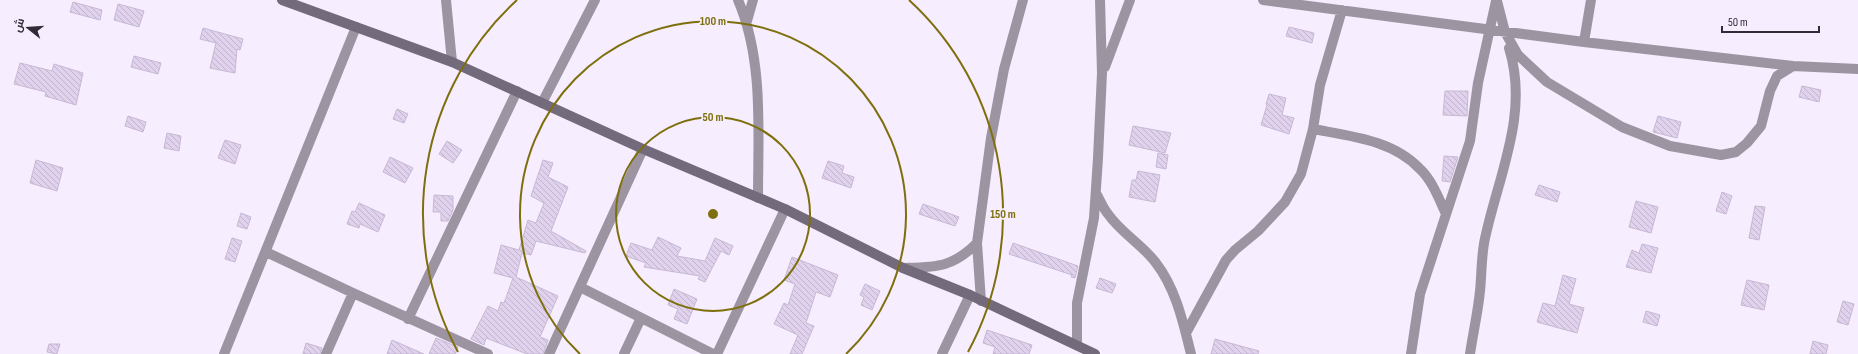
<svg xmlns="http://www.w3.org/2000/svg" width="1858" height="354" viewBox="0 0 1858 354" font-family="'Sofia Sans Condensed',Cairo,sans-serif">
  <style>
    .building { fill: url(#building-back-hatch); stroke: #c7b8d4 }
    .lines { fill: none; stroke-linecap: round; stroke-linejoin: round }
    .street { stroke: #9c95a1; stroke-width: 10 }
    .secondary { stroke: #736a7b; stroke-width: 10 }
    .ring { fill: none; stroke: #7e6f0d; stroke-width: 2 }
    .centre { fill: #7e6f0d; stroke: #f6edfe; stroke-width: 2 }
    .ring-label { font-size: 12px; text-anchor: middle; font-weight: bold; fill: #7e6f0d; stroke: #f6edfe; stroke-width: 3.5; stroke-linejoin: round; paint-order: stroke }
  </style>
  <defs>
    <pattern id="building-back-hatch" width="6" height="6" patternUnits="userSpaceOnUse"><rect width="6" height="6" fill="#e0d1ed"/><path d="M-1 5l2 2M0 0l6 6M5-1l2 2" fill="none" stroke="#c1b4cc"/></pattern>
  </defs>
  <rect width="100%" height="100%" fill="#f6edfe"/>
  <path class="building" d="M 73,2 L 102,10 L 100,20 L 70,12 Z
    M 118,4 L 144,11 L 139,27 L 114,20 Z
    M 1289,27 L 1314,33 L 1312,43 L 1286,36 Z
    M 203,28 L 243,39 L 240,50 L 237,49 L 235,73 L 210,68 L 216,43 L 200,39 Z
    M 134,56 L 161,63 L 158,74 L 131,67 Z
    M 20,63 L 52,71 L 54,64 L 83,73 L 76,105 L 45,96 L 46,92 L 14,84 Z
    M 1802,86 L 1821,90 L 1819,102 L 1799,97 Z
    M 1445,91 L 1468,91 L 1467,116 L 1443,115 Z
    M 1269,94 L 1286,98 L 1282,115 L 1294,118 L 1289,134 L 1261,125 L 1267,105 L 1266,104 Z
    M 397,109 L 408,114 L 404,123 L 393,119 Z
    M 128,116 L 146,122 L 143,132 L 125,126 Z
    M 1658,116 L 1681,122 L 1677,138 L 1653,132 Z
    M 1133,126 L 1171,133 L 1165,153 L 1129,145 Z
    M 167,133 L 181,136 L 179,151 L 164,148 Z
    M 225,140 L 241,145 L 235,164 L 218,158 Z
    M 447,141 L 462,150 L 453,163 L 439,154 Z
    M 1158,153 L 1168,155 L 1166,169 L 1156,167 Z
    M 1444,156 L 1458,157 L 1450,182 L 1442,181 Z
    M 390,157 L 413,168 L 405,183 L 383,172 Z
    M 36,160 L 63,168 L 57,191 L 30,183 Z
    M 543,160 L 553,163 L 548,177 L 568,187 L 551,231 L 586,251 L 585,253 L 536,241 L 531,255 L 522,253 L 516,277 L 558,296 L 540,337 L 548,340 L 543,354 L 527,354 L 486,338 L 484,345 L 471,339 L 488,306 L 498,311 L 501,302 L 504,303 L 513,278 L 494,273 L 501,245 L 519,250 L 528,220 L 536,223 L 544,203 L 531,196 Z
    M 828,161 L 844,166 L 842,173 L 854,177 L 851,188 L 822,178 Z
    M 1138,171 L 1160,175 L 1155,202 L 1129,197 L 1132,180 L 1136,180 Z
    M 1539,185 L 1560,192 L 1557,202 L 1535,195 Z
    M 1722,192 L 1732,196 L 1726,214 L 1716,211 Z
    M 434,195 L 453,196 L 453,210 L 448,221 L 441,221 L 441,212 L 433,212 Z
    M 1636,201 L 1658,207 L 1651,233 L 1629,227 Z
    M 359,203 L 385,215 L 378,232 L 360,224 L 359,228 L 347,224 L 352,211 L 355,212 Z
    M 923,204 L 959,217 L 955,226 L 919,214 Z
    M 1755,206 L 1765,207 L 1759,240 L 1749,238 Z
    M 241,213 L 251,217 L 247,229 L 237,226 Z
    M 658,237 L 681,248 L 677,256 L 705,261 L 715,238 L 733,246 L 729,255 L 721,251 L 705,282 L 698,279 L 700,276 L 644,267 L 646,263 L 626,256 L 631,243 L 652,250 Z
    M 232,238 L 242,241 L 235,262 L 225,259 Z
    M 1013,243 L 1078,266 L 1075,278 L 1071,277 L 1072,275 L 1009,254 Z
    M 1642,244 L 1658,248 L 1651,273 L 1626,267 L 1632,250 L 1639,253 Z
    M 792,257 L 838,275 L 830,297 L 816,292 L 806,323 L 814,326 L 802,354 L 790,354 L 798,335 L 774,324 L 784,303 L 788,305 L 795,284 L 784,280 Z
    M 1563,275 L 1576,279 L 1569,304 L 1584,308 L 1577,333 L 1537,322 L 1543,303 L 1555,306 Z
    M 1100,278 L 1116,284 L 1112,293 L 1096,288 Z
    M 1747,280 L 1769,285 L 1764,310 L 1741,305 Z
    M 865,284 L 880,291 L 872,310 L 861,305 L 864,297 L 860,295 Z
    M 674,289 L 697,299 L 687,324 L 674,319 L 678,309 L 668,305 Z
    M 1843,301 L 1854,304 L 1848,325 L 1837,322 Z
    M 1646,311 L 1660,315 L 1657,326 L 1643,322 Z
    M 987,330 L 1032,345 L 1029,354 L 993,354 L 995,347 L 983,343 Z
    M 436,338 L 458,347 L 455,354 L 429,354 Z
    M 1215,339 L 1259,351 L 1258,354 L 1211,354 Z
    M 392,340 L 424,354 L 387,354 Z
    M 1813,341 L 1828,345 L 1826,354 L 1810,354 Z
    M 306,343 L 322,348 L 320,354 L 303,354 Z
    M 49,344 L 60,344 L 57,354 L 47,352 Z"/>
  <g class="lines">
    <path class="street" d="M 446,0 L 452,62
      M 738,0 C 764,60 758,133 758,198
      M 1263,0 L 1584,42 L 1793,66 L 1858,69
      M 1497,1 L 1505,32 L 1518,55 L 1547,82 L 1622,127 L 1670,146 L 1721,155 L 1736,152 L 1747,143 L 1761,126 L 1770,91 L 1777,76 L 1793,66
      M 747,21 L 753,0
      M 1584,42 L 1591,0
      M 1105,67 L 1130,0
      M 542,103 L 595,0
      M 1313,129 C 1350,136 1393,140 1420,169 C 1432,180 1439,199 1446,214
      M 1096,193 C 1100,200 1103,208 1108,214 C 1121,233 1142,244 1156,263 C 1176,289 1183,322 1191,354
      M 266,252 L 353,293 L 488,354
      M 903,268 C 936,267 952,268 977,243
      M 580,287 L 713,354
      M 981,301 L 977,243 L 991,138 L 1004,69 L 1023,0
      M 408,319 L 517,91
      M 1186,333 L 1226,260 L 1235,250 L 1258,231 L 1285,202 L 1301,174 L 1313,129 L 1320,85 L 1342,10
      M 1077,345 L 1077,303 L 1094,218 L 1098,158 L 1102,73 L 1100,0
      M 224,354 L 356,27
      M 326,354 L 353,293
      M 549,354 L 643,149
      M 624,354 L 641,318
      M 717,354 L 785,209
      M 942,354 L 970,295
      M 1411,354 L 1420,294 L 1470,141 L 1478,83 L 1496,1
      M 1470,354 C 1473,333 1478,312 1480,291 C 1482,272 1481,252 1486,234 C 1500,172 1529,112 1509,48"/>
    <path class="secondary" d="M 282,0 L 452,62 L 643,149 L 785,209 L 903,268 L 970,295 L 1095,354"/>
  </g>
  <g class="ring">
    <circle cx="713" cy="214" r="97"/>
    <path d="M580 354A193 193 0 1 1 846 354"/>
    <path d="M458 352A290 290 0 0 1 517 0M909 0A290 290 0 0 1 968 352"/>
  </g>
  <circle cx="713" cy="214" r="6" class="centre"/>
  <g class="ring-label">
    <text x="713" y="25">100 m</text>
    <text x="713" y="121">50 m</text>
    <text x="1003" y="218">150 m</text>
  </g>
  <g transform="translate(28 28) rotate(287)" stroke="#f6edfe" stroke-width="3" paint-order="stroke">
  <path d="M0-3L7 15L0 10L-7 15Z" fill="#312b36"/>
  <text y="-6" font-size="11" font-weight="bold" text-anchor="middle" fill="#312b36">ش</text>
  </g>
  <path d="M1722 26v6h97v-6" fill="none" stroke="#312b36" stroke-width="2"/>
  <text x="1728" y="26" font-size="12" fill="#312b36" stroke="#f6edfe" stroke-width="3" paint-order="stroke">50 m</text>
</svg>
